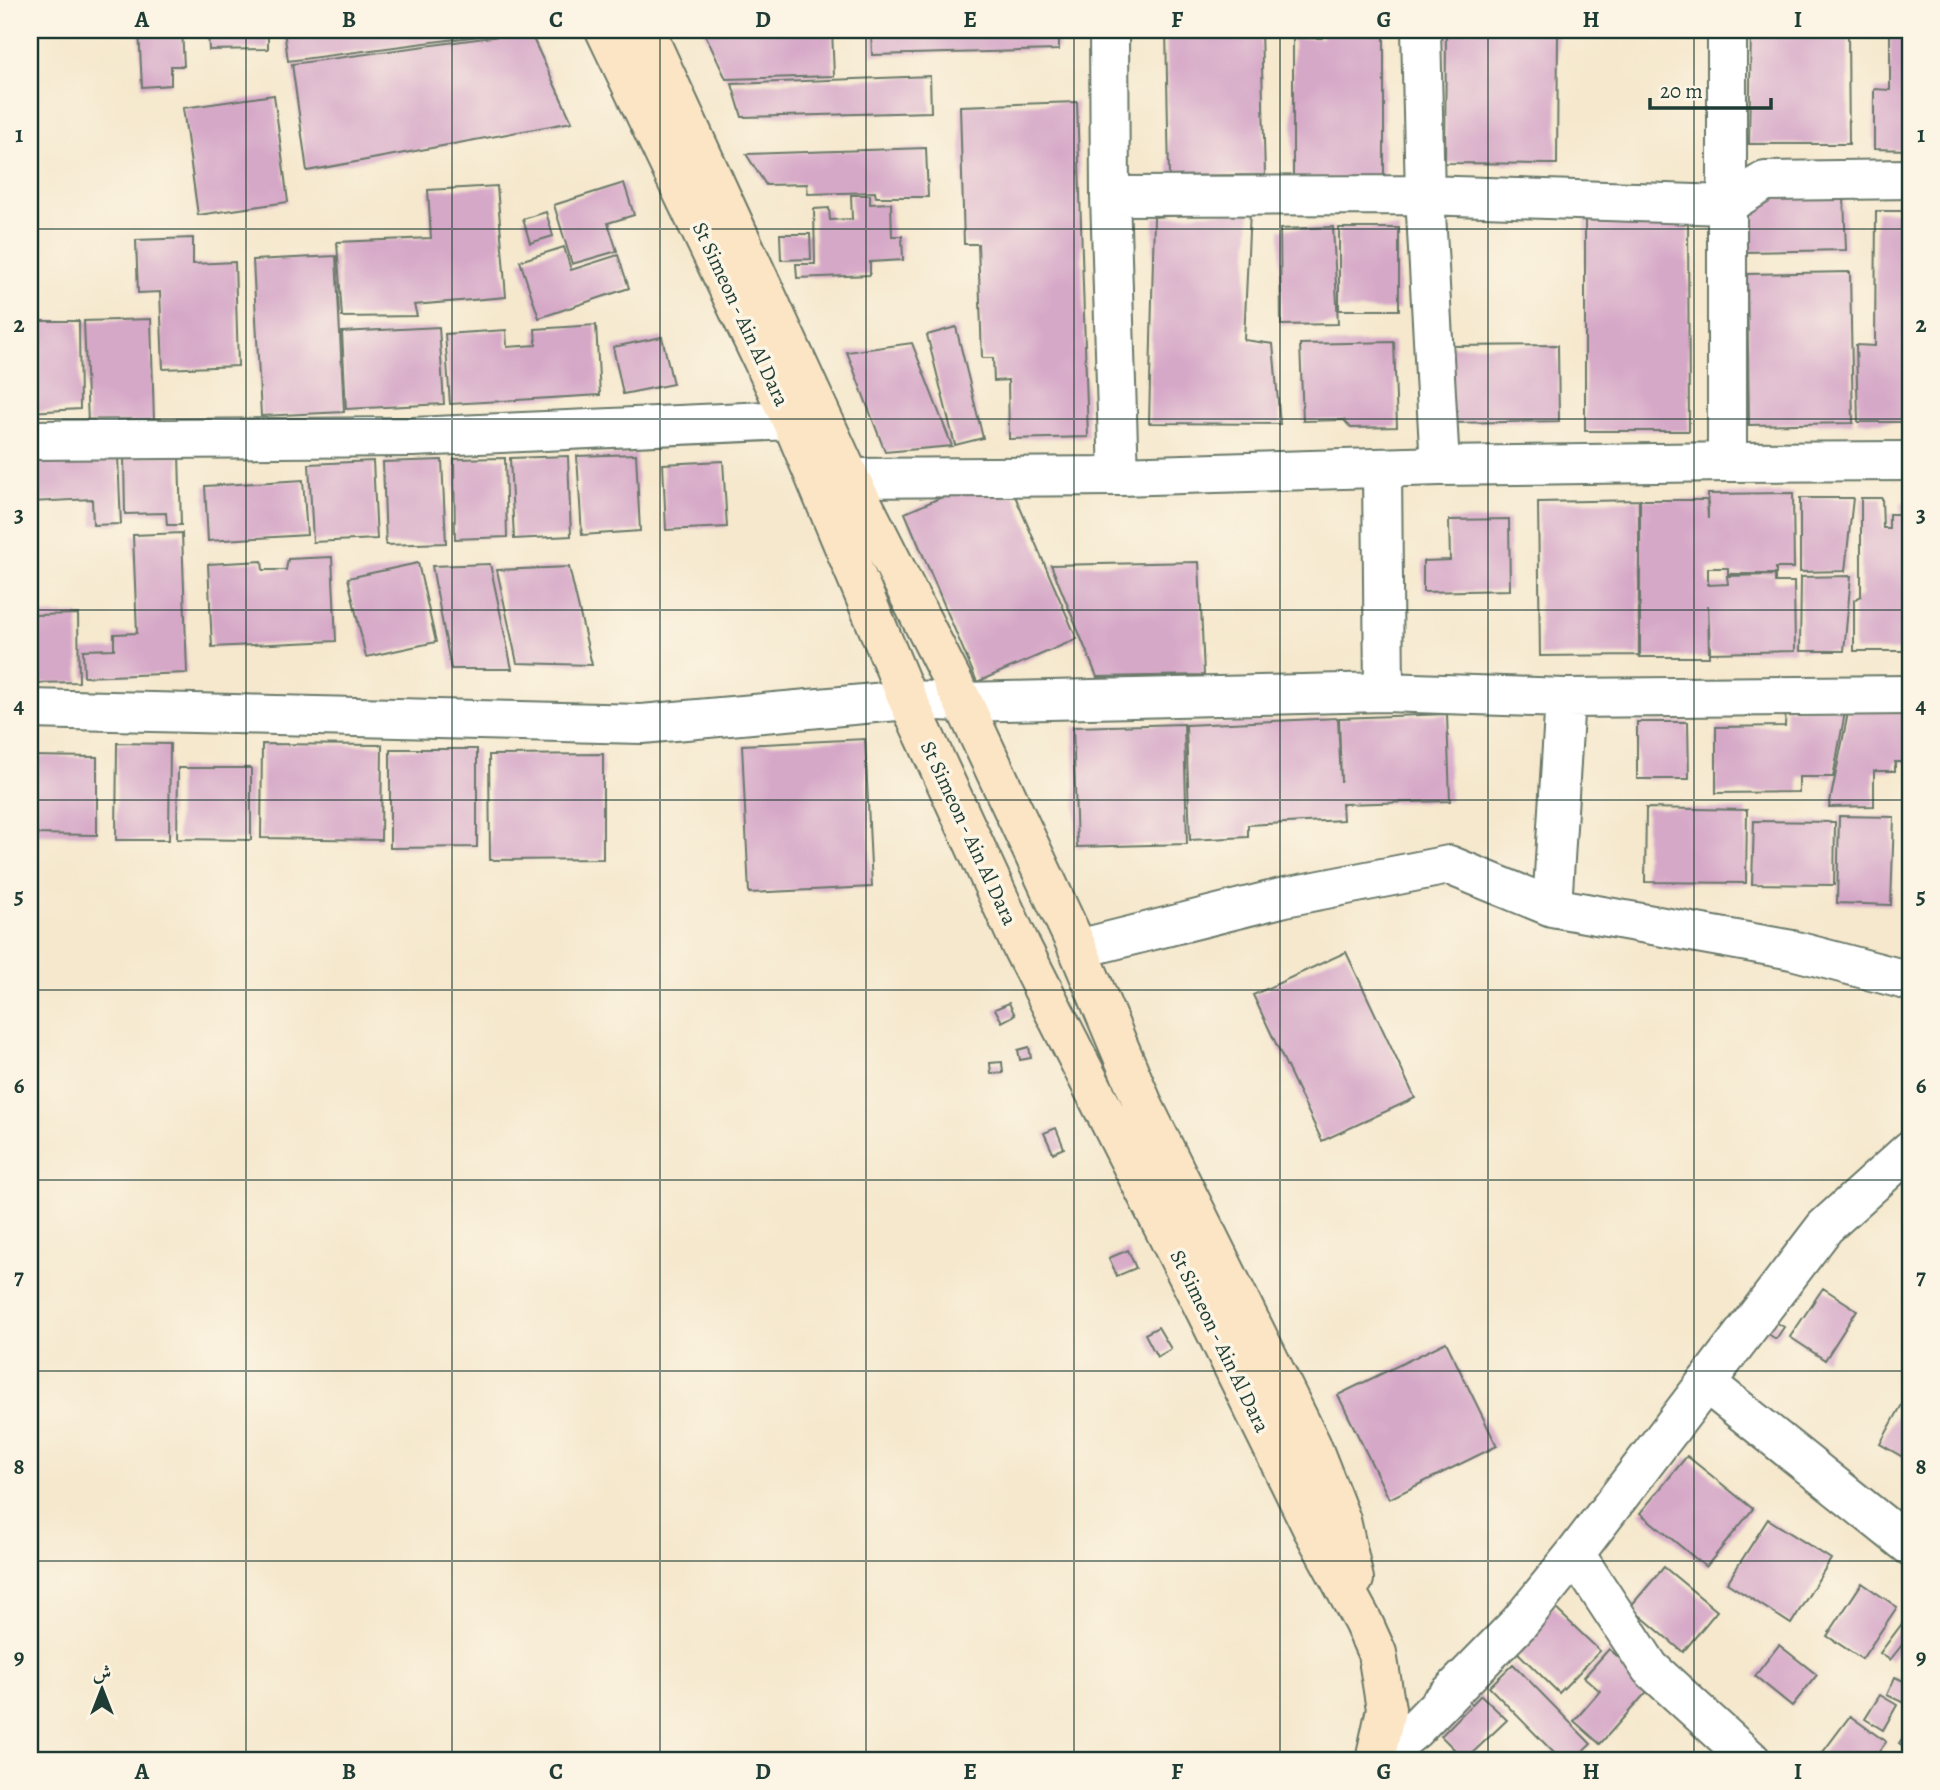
<svg xmlns="http://www.w3.org/2000/svg" width="1940" height="1790" viewBox="0 0 1940 1790" font-family="Alegreya,Amiri,serif">
  <style>
    .building { fill: #d6a8c8 }
    .lines { fill: none; stroke-linecap: round; stroke-linejoin: round }
    .street-casing { stroke: #6a796a; stroke-width: 42 }
    .secondary-casing { stroke: #6a796a; stroke-width: 42 }
    .street { stroke: #fff; stroke-width: 38 }
    .secondary { stroke: #fce5c4; stroke-width: 38 }
    .grid { fill: none; stroke: #1f3d34; stroke-width: 2; stroke-opacity: 0.55 }
    .labels { text-anchor: middle; stroke-width: 7; stroke-linejoin: round; paint-order: stroke }
    .street-label { font-size: 21px; fill: #1f3d34; stroke: #fcf5e5 }
    .neatline { fill: none; stroke: #1f3d34; stroke-width: 2.5 }
    .grid-label { font-size: 23px; text-anchor: middle; font-weight: bold; fill: #1f3d34 }
  </style>
  <rect width="100%" height="100%" fill="#fcf5e5"/>
  <filter id="ink" filterUnits="userSpaceOnUse"><feTurbulence type="fractalNoise" baseFrequency=".0143" numOctaves="2"/><feDisplacementMap in="SourceGraphic" scale="14" xChannelSelector="R" yChannelSelector="G"/><feConvolveMatrix kernelMatrix="1 2 1 2 8 2 1 2 1" color-interpolation-filters="sRGB"/></filter>
  <filter id="wash" filterUnits="userSpaceOnUse"><feTurbulence type="fractalNoise" baseFrequency=".00686" numOctaves="4" result="noise"/><feDisplacementMap in="SourceGraphic" scale="28" xChannelSelector="R" yChannelSelector="G"/><feGaussianBlur stdDeviation="1.57" result="paint"/><feColorMatrix in="noise" values="0 0 0 0 0 0 0 0 0 0 0 0 0 0 0 0 0 1.4 0 .05"/><feComposite in="paint" operator="in"/></filter>
  <g filter="url(#wash)">
    <rect width="100%" height="100%" fill="#f5e8cd"/>
    <g id="blocks">
      <path class="building" d="M 139,30 L 182,30 L 184,66 L 171,66 L 171,85 L 142,87 Z
        M 208,30 L 268,30 L 268,49 L 209,50 Z
        M 284,30 L 516,30 L 516,31 L 288,61 Z
        M 703,30 L 832,30 L 834,76 L 726,79 Z
        M 871,30 L 1059,30 L 1059,50 L 872,55 Z
        M 1166,30 L 1261,30 L 1265,175 L 1169,176 Z
        M 1322,30 L 1384,30 L 1384,179 L 1293,179 L 1293,38 L 1322,38 Z
        M 1446,30 L 1558,30 L 1557,164 L 1445,163 Z
        M 1751,30 L 1848,30 L 1849,144 L 1749,144 Z
        M 1890,30 L 1910,30 L 1910,159 L 1907,159 L 1907,150 L 1874,149 L 1874,89 L 1890,90 Z
        M 530,32 L 572,122 L 307,171 L 292,64 Z
        M 930,76 L 931,112 L 742,117 L 732,84 Z
        M 274,95 L 288,202 L 198,215 L 183,108 Z
        M 1077,102 L 1088,437 L 1009,439 L 1008,380 L 994,381 L 993,358 L 982,358 L 978,244 L 964,244 L 960,106 Z
        M 926,148 L 928,197 L 876,197 L 875,192 L 808,194 L 807,184 L 766,185 L 746,154 Z
        M 624,183 L 634,215 L 608,223 L 617,251 L 572,264 L 554,205 Z
        M 497,186 L 506,297 L 414,305 L 417,316 L 342,317 L 337,242 L 431,238 L 428,190 Z
        M 851,195 L 870,195 L 870,204 L 891,203 L 892,236 L 902,236 L 903,260 L 870,262 L 870,275 L 797,278 L 796,264 L 815,264 L 814,209 L 829,208 L 830,220 L 852,219 Z
        M 1844,197 L 1846,250 L 1744,252 L 1743,198 Z
        M 1250,210 L 1244,340 L 1273,344 L 1280,424 L 1149,423 L 1154,217 Z
        M 1876,211 L 1910,211 L 1910,422 L 1858,422 L 1856,345 L 1875,346 Z
        M 546,212 L 553,236 L 530,243 L 523,219 Z
        M 1585,214 L 1688,214 L 1689,431 L 1585,431 Z
        M 1333,227 L 1338,324 L 1281,325 L 1280,229 Z
        M 1339,228 L 1399,228 L 1399,310 L 1339,310 Z
        M 780,234 L 810,234 L 811,259 L 781,260 Z
        M 193,238 L 193,264 L 235,262 L 238,366 L 163,369 L 160,292 L 138,293 L 136,240 Z
        M 564,247 L 571,270 L 618,255 L 629,288 L 539,318 L 520,261 Z
        M 336,256 L 344,412 L 261,416 L 253,260 Z
        M 1850,272 L 1853,423 L 1749,425 L 1747,274 Z
        M 151,319 L 154,422 L 88,424 L 84,321 Z
        M 30,321 L 79,321 L 80,409 L 30,412 Z
        M 596,325 L 600,395 L 450,404 L 445,334 L 506,330 L 507,347 L 536,345 L 535,329 Z
        M 439,327 L 444,404 L 346,409 L 342,332 Z
        M 956,327 L 983,438 L 955,445 L 927,335 Z
        M 662,337 L 673,384 L 623,394 L 613,347 Z
        M 1394,342 L 1397,427 L 1351,428 L 1344,420 L 1303,421 L 1300,344 Z
        M 912,343 L 952,446 L 885,452 L 847,352 Z
        M 1558,345 L 1559,421 L 1450,423 L 1450,346 Z
        M 179,454 L 181,525 L 167,525 L 166,513 L 125,514 L 124,456 Z
        M 636,454 L 640,531 L 582,535 L 577,456 Z
        M 118,456 L 121,524 L 93,525 L 92,499 L 31,502 L 30,460 Z
        M 568,456 L 571,536 L 514,539 L 510,458 Z
        M 505,458 L 507,537 L 455,539 L 454,459 Z
        M 442,460 L 446,543 L 386,545 L 383,462 Z
        M 373,461 L 377,539 L 313,542 L 309,464 Z
        M 723,461 L 727,527 L 666,530 L 663,464 Z
        M 303,480 L 307,535 L 208,541 L 205,486 Z
        M 956,491 L 1015,496 L 1077,639 L 977,682 L 905,513 Z
        M 1793,493 L 1794,568 L 1776,568 L 1776,574 L 1728,574 L 1728,568 L 1708,568 L 1708,585 L 1728,584 L 1727,576 L 1775,575 L 1775,582 L 1794,582 L 1795,651 L 1710,653 L 1708,605 L 1709,657 L 1640,657 L 1640,500 L 1707,500 L 1708,519 L 1708,494 Z
        M 1800,498 L 1853,498 L 1845,571 L 1800,572 Z
        M 1861,498 L 1882,498 L 1883,528 L 1889,528 L 1889,514 L 1901,514 L 1901,502 L 1910,502 L 1910,651 L 1854,651 L 1854,600 L 1861,596 Z
        M 1639,500 L 1639,655 L 1540,656 L 1538,502 Z
        M 1509,519 L 1510,590 L 1423,592 L 1423,561 L 1450,560 L 1449,520 Z
        M 182,533 L 187,673 L 84,677 L 83,650 L 114,649 L 114,634 L 137,633 L 133,535 Z
        M 332,557 L 336,641 L 212,647 L 208,564 L 262,561 L 263,570 L 286,570 L 288,559 Z
        M 1199,562 L 1204,675 L 1097,677 L 1051,565 Z
        M 418,563 L 436,642 L 366,657 L 348,578 Z
        M 490,564 L 512,669 L 451,669 L 432,566 Z
        M 569,567 L 592,665 L 517,663 L 497,570 Z
        M 1851,576 L 1844,651 L 1800,651 L 1801,577 Z
        M 78,614 L 79,682 L 34,683 L 33,615 Z
        M 1846,707 L 1833,777 L 1799,777 L 1799,792 L 1716,793 L 1716,727 L 1785,726 L 1786,708 Z
        M 1849,708 L 1910,708 L 1910,762 L 1895,762 L 1895,771 L 1874,771 L 1874,806 L 1829,807 Z
        M 1447,714 L 1450,801 L 1342,804 L 1343,820 L 1248,825 L 1248,837 L 1190,840 L 1186,725 L 1338,718 L 1341,782 L 1339,718 Z
        M 1637,722 L 1688,722 L 1689,779 L 1637,779 Z
        M 1184,724 L 1187,844 L 1077,847 L 1073,727 Z
        M 865,739 L 872,887 L 749,893 L 742,745 Z
        M 117,743 L 170,744 L 169,840 L 116,840 Z
        M 262,744 L 382,745 L 381,840 L 261,838 Z
        M 390,749 L 477,749 L 477,847 L 390,848 Z
        M 603,754 L 603,859 L 490,860 L 489,755 Z
        M 30,756 L 97,757 L 97,835 L 30,834 Z
        M 178,768 L 251,768 L 251,840 L 177,839 Z
        M 1646,808 L 1747,810 L 1746,883 L 1645,882 Z
        M 1839,816 L 1894,817 L 1891,905 L 1837,903 Z
        M 1754,821 L 1835,822 L 1834,885 L 1752,884 Z
        M 1346,952 L 1415,1098 L 1322,1141 L 1253,995 Z
        M 1009,1003 L 1015,1015 L 1002,1022 L 995,1009 Z
        M 1029,1047 L 1031,1058 L 1020,1060 L 1018,1050 Z
        M 1002,1062 L 1003,1073 L 991,1074 L 990,1063 Z
        M 1056,1128 L 1064,1148 L 1053,1153 L 1044,1133 Z
        M 1128,1250 L 1136,1268 L 1117,1276 L 1109,1258 Z
        M 1823,1288 L 1857,1310 L 1825,1360 L 1790,1337 Z
        M 1764,1315 L 1784,1327 L 1776,1339 L 1757,1327 Z
        M 1158,1327 L 1171,1349 L 1157,1357 L 1145,1334 Z
        M 1446,1342 L 1497,1446 L 1389,1499 L 1338,1395 Z
        M 1910,1390 L 1910,1461 L 1880,1444 Z
        M 1687,1456 L 1753,1509 L 1706,1567 L 1640,1513 Z
        M 1768,1519 L 1831,1559 L 1791,1624 L 1727,1583 Z
        M 1664,1567 L 1717,1611 L 1683,1652 L 1630,1607 Z
        M 1862,1583 L 1897,1607 L 1862,1659 L 1827,1636 Z
        M 1553,1606 L 1600,1651 L 1559,1693 L 1513,1648 Z
        M 1904,1621 L 1910,1626 L 1910,1651 L 1902,1645 L 1890,1660 L 1880,1653 Z
        M 1779,1645 L 1817,1675 L 1792,1706 L 1755,1676 Z
        M 1609,1649 L 1652,1686 L 1600,1744 L 1574,1721 L 1600,1691 L 1584,1677 Z
        M 1513,1664 L 1591,1744 L 1574,1760 L 1561,1760 L 1489,1687 Z
        M 1895,1677 L 1910,1684 L 1910,1696 L 1906,1704 L 1887,1695 Z
        M 1481,1695 L 1507,1720 L 1465,1760 L 1441,1736 Z
        M 1880,1695 L 1897,1705 L 1883,1730 L 1865,1719 Z
        M 1850,1716 L 1886,1742 L 1873,1760 L 1817,1760 Z
        M 1910,1728 L 1910,1751 L 1899,1743 Z"/>
    </g>
  </g>
  <g filter="url(#ink)">
    <use href="#blocks" fill-opacity="0" stroke="#6a796a" stroke-width="2"/>
    <g class="lines">
      <defs>
        <path id="street" d="M 1109,30 L 1110,196 L 1119,476
          M 1421,30 L 1425,195 L 1440,466
          M 1727,30 L 1727,462
          M 1110,196 L 1425,195 L 1726,205 L 1765,181 L 1910,179
          M 30,440 L 413,437 L 791,420
          M 1382,469 L 1384,692
          M 850,478 L 1119,476 L 1440,466 L 1727,462 L 1910,461
          M 1565,698 L 1552,907 L 1792,950 L 1910,981
          M 30,709 L 642,724 L 908,700 L 963,702 L 1384,692 L 1565,698 L 1910,695
          M 1078,949 L 1285,897 L 1449,865 L 1552,907
          M 1706,1383 L 1910,1546
          M 1575,1554 L 1650,1668 L 1751,1760
          M 1377,1760 L 1414,1730 L 1519,1623 L 1575,1554 L 1825,1227 L 1910,1150"/>
        <path id="secondary" d="M 605,30 L 791,420 L 908,700 L 1021,946 L 1206,1312 L 1312,1528 L 1363,1622 L 1377,1653 L 1386,1709 L 1375,1760
          M 645,30 L 850,478 L 963,702 L 1078,949 L 1145,1109 L 1311,1444 L 1341,1520 L 1354,1579"/>
      </defs>
      <use href="#street" class="street-casing"/>
      <use href="#secondary" class="secondary-casing"/>
      <use href="#street" class="street"/>
      <use href="#secondary" class="secondary"/>
    </g>
  </g>
  <path class="grid" d="M 246,30 L 246,1760M 452,30 L 452,1760M 660,30 L 660,1760M 866,30 L 866,1760M 1074,30 L 1074,1760M 1280,30 L 1280,1760M 1488,30 L 1488,1760M 1694,30 L 1694,1760M 30,229 L 1910,229M 30,419 L 1910,419M 30,610 L 1910,610M 30,800 L 1910,800M 30,990 L 1910,990M 30,1180 L 1910,1180M 30,1371 L 1910,1371M 30,1561 L 1910,1561"/>
  <g class="labels">
    <g class="street-label">
      <text transform="translate(741 314) rotate(65)" y="7">St Simeon - Ain Al Dara</text>
      <text transform="translate(969 833) rotate(65)" y="7">St Simeon - Ain Al Dara</text>
      <text transform="translate(1220 1341) rotate(64)" y="7">St Simeon - Ain Al Dara</text>
    </g>
  </g>
  <rect width="1940" height="1790" fill="none" stroke="#fcf5e5" stroke-width="77"/>
  <g transform="translate(102 1689)" stroke="#fcf5e5" stroke-width="5" paint-order="stroke">
  <path d="M0-5L12 26L0 18L-12 26Z" fill="#1f3d34"/>
  <text y="-10" font-size="19" font-weight="bold" text-anchor="middle" fill="#1f3d34">ش</text>
  </g>
  <path d="M1650 98v10h121v-10" fill="none" stroke="#1f3d34" stroke-width="3.5"/>
  <text x="1660" y="98" font-size="21" fill="#1f3d34" stroke="#fcf5e5" stroke-width="5" paint-order="stroke">20 m</text>
  <rect x="38" y="38" width="1864" height="1714" class="neatline"/>
  <g class="grid-label">
    <text x="142" y="27">A</text>
    <text x="349" y="27">B</text>
    <text x="556" y="27">C</text>
    <text x="763" y="27">D</text>
    <text x="970" y="27">E</text>
    <text x="1177" y="27">F</text>
    <text x="1384" y="27">G</text>
    <text x="1591" y="27">H</text>
    <text x="1798" y="27">I</text>
    <text x="19" y="142">1</text>
    <text x="1921" y="142">1</text>
    <text x="19" y="332">2</text>
    <text x="1921" y="332">2</text>
    <text x="19" y="522">3</text>
    <text x="1921" y="522">3</text>
    <text x="19" y="713">4</text>
    <text x="1921" y="713">4</text>
    <text x="19" y="903">5</text>
    <text x="1921" y="903">5</text>
    <text x="19" y="1093">6</text>
    <text x="1921" y="1093">6</text>
    <text x="19" y="1284">7</text>
    <text x="1921" y="1284">7</text>
    <text x="19" y="1474">8</text>
    <text x="1921" y="1474">8</text>
    <text x="19" y="1664">9</text>
    <text x="1921" y="1664">9</text>
    <text x="142" y="1779">A</text>
    <text x="349" y="1779">B</text>
    <text x="556" y="1779">C</text>
    <text x="763" y="1779">D</text>
    <text x="970" y="1779">E</text>
    <text x="1177" y="1779">F</text>
    <text x="1384" y="1779">G</text>
    <text x="1591" y="1779">H</text>
    <text x="1798" y="1779">I</text>
  </g>
</svg>
